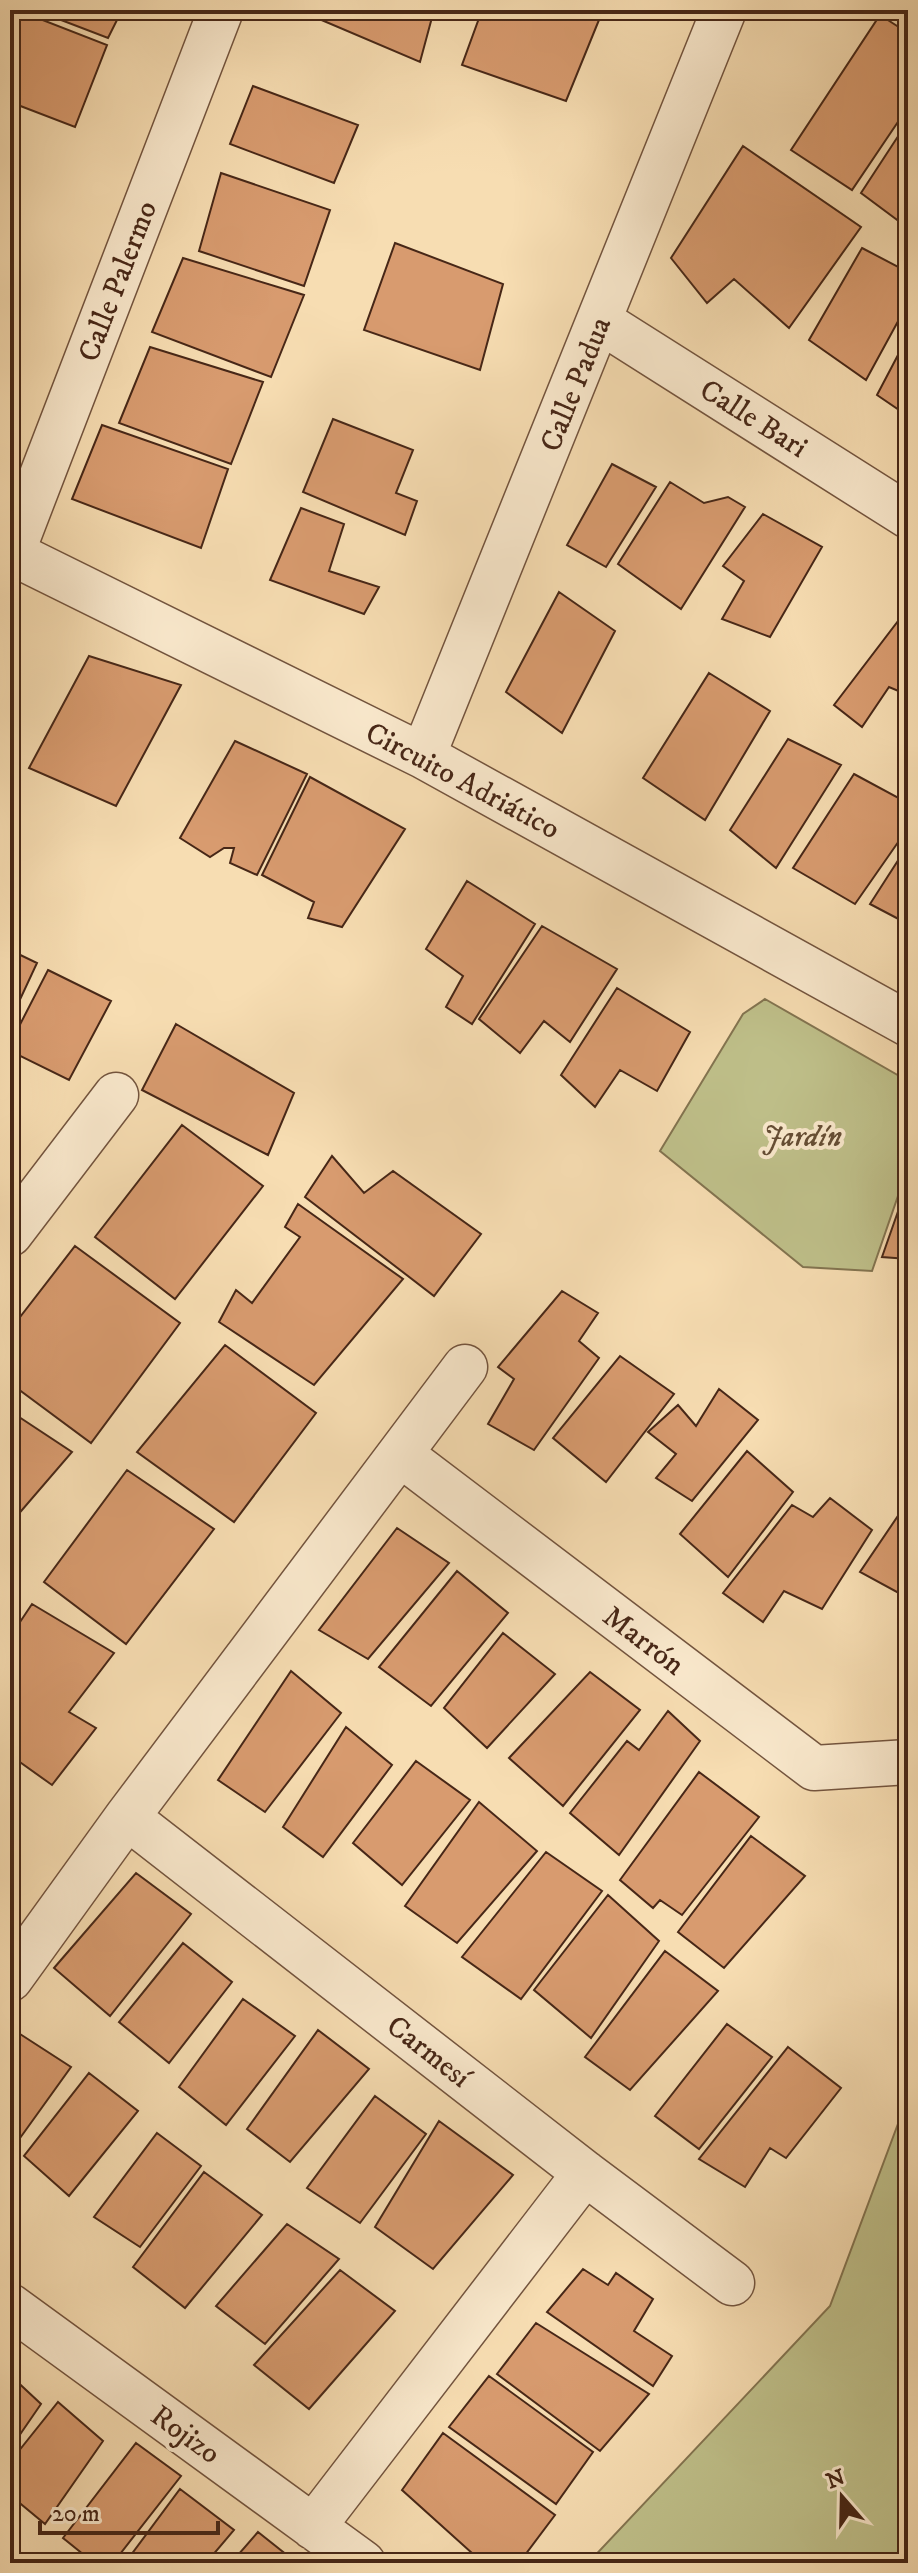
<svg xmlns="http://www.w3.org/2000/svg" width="918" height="2573" viewBox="0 0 918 2573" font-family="'IM FELL DW Pica',serif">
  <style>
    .green { fill: #bfc08a; stroke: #837450; stroke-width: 2 }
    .building { fill: #d89b6f; stroke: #472717; stroke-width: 2 }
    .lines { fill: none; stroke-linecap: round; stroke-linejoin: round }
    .street-casing { stroke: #73543e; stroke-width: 47 }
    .street { stroke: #fae9cd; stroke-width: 44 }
    .labels { text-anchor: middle; stroke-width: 8; stroke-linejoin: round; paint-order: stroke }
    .street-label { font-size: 30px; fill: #472717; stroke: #fae9cd }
    .park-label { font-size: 30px; font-style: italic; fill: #654d34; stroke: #fae9cd }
  </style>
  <rect width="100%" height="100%" fill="#f7ddb2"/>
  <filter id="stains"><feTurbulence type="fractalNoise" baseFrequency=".0025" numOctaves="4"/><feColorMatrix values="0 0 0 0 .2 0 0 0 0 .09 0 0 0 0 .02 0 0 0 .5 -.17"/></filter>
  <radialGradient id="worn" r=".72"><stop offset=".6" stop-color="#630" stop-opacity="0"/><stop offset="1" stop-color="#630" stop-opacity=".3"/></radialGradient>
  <path class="green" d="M 765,999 L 908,1081 L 908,1167 L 872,1271 L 803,1267 L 660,1151 L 743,1014 Z
    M 908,2097 L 908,2563 L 588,2563 L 830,2306 Z"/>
  <path class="building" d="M 10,10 L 17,10 L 107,45 L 75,127 L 10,102 Z
    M 35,10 L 122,10 L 108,38 Z
    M 298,10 L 434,10 L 420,62 Z
    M 482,10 L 586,10 L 601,15 L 566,101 L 462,65 Z
    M 880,15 L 908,33 L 908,107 L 852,190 L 791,150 Z
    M 253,86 L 358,125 L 334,183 L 230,144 Z
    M 908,121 L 908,228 L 861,193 Z
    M 743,146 L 861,227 L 789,328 L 734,279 L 707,303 L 671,258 Z
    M 221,173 L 330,210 L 304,286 L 199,251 Z
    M 395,243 L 503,284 L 480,370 L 364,330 Z
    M 862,248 L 908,272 L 908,303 L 866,380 L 809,340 Z
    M 183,258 L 304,295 L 271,377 L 152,332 Z
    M 908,336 L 908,416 L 877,395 Z
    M 150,347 L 263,382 L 231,464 L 119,423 Z
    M 333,419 L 413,450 L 396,493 L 417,501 L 405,535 L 303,492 Z
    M 102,425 L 228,469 L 201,548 L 72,499 Z
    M 612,464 L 656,487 L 606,567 L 567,545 Z
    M 670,482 L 704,503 L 728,497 L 745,507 L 681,609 L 618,564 Z
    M 301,508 L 344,524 L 329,571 L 379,587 L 364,614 L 270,580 Z
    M 763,514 L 822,547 L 770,637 L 722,619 L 744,581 L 723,566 Z
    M 559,592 L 615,631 L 562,733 L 506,692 Z
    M 908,608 L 908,695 L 889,687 L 862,727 L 834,705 Z
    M 89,656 L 181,685 L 116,806 L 29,768 Z
    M 709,673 L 770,711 L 705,820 L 643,778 Z
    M 788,739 L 841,765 L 776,868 L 730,830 Z
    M 235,741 L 307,774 L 257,875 L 230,863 L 234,848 L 224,848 L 210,857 L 180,838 Z
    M 854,774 L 908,803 L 908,828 L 855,904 L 793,868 Z
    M 310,777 L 405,829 L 342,927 L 308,918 L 314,902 L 262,875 Z
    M 908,845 L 908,924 L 870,904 Z
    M 467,881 L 535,924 L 472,1024 L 446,1007 L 463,976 L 426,949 Z
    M 542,926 L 617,969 L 570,1042 L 544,1021 L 520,1053 L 479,1019 Z
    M 10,950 L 37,963 L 10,1021 Z
    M 48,970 L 111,1001 L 69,1080 L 10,1051 L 10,1044 Z
    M 617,988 L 690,1032 L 657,1091 L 620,1070 L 595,1107 L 561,1075 Z
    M 176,1024 L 294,1093 L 268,1155 L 142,1090 Z
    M 182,1125 L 263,1186 L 175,1299 L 95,1237 Z
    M 332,1156 L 364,1193 L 393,1171 L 481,1234 L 434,1296 L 305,1197 Z
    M 908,1183 L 908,1259 L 882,1257 Z
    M 298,1204 L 403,1279 L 314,1385 L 219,1322 L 236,1290 L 252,1303 L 300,1237 L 285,1227 Z
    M 75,1246 L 180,1323 L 91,1443 L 10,1383 L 10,1330 Z
    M 562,1291 L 598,1313 L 579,1341 L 599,1358 L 534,1450 L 488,1424 L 514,1379 L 498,1367 Z
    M 225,1345 L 316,1413 L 234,1522 L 137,1452 Z
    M 620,1356 L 674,1394 L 606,1482 L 553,1438 Z
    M 719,1389 L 758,1420 L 692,1501 L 656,1478 L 676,1454 L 648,1432 L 678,1405 L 696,1426 Z
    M 10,1411 L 72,1452 L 10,1524 Z
    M 747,1451 L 793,1492 L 728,1577 L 680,1534 Z
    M 127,1470 L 214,1529 L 126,1644 L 44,1582 Z
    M 830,1498 L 872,1530 L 822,1609 L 784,1591 L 763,1622 L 723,1593 L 792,1505 L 813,1517 Z
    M 908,1501 L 908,1598 L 860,1572 Z
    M 397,1528 L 449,1563 L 368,1659 L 319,1630 Z
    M 457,1571 L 508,1613 L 431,1706 L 379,1667 Z
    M 32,1604 L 114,1653 L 69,1712 L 96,1728 L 52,1785 L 10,1755 L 10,1637 Z
    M 503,1633 L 555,1674 L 487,1748 L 444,1708 Z
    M 291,1671 L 341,1713 L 265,1812 L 218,1780 Z
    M 590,1672 L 640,1710 L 563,1806 L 509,1758 Z
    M 668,1711 L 700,1741 L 619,1855 L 570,1813 L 627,1741 L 639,1750 Z
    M 346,1727 L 392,1765 L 323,1857 L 283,1827 Z
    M 416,1761 L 470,1800 L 402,1885 L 353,1843 Z
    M 699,1772 L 759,1817 L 682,1915 L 660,1900 L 653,1908 L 620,1880 Z
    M 479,1802 L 537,1851 L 457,1943 L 405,1906 Z
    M 751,1836 L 805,1876 L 724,1968 L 678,1932 Z
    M 546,1852 L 602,1891 L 521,1999 L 462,1957 Z
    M 136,1873 L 191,1914 L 110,2016 L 54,1968 Z
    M 608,1895 L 659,1941 L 591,2038 L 534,1990 Z
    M 183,1943 L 232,1982 L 169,2063 L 119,2022 Z
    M 665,1951 L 718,1991 L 630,2090 L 585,2057 Z
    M 243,1999 L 295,2036 L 226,2125 L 179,2087 Z
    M 727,2024 L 772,2057 L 699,2149 L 655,2116 Z
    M 318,2030 L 369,2069 L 290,2162 L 247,2129 Z
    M 20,2034 L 71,2067 L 10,2152 L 10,2050 Z
    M 788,2047 L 841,2088 L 786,2158 L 770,2148 L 745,2187 L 699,2159 Z
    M 89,2073 L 138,2111 L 69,2196 L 24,2156 Z
    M 375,2096 L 426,2134 L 360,2223 L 307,2188 Z
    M 439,2121 L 513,2175 L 433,2269 L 375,2227 Z
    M 157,2133 L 201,2166 L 140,2247 L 94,2217 Z
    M 204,2172 L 262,2215 L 185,2308 L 133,2267 Z
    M 287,2224 L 339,2259 L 265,2344 L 216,2306 Z
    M 583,2269 L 608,2285 L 616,2273 L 653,2299 L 634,2331 L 672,2356 L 653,2386 L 547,2312 Z
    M 340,2270 L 395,2311 L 309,2409 L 254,2365 Z
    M 536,2323 L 649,2394 L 600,2451 L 497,2374 Z
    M 10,2375 L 41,2404 L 10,2449 Z
    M 489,2376 L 593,2452 L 556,2504 L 449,2427 Z
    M 58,2402 L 103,2441 L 45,2524 L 10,2495 L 10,2462 Z
    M 443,2433 L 555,2515 L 519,2563 L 483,2563 L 402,2490 Z
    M 136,2443 L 181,2476 L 113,2563 L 94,2563 L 63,2538 Z
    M 180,2489 L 234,2530 L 206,2563 L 125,2563 Z
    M 258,2532 L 297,2563 L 231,2563 Z"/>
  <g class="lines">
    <defs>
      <path id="street" d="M 600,321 L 908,516
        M 10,552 L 423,756 L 908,1024
        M 12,553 L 221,10
        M 423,756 L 724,10
        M 10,1234 L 116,1095
        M 400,1454 L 814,1768 L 908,1762
        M 127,1817 L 585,2173 L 732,2283
        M 10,1979 L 127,1817 L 465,1367
        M 10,2306 L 363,2563
        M 313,2527 L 585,2173"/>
    </defs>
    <use href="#street" class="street-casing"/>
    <use href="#street" class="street"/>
  </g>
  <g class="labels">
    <g class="street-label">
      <text transform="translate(117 281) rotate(-69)" y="10">Calle Palermo</text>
      <text transform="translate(575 384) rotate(-68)" y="10">Calle Padua</text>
      <text transform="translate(754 418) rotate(32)" y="10">Calle Bari</text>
      <text transform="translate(463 780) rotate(28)" y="10">Circuito Adriático</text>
      <text transform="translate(644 1640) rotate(37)" y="10">Marrón</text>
      <text transform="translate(429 2051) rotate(38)" y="10">Carmesí</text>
      <text transform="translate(186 2434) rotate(36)" y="10">Rojizo</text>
    </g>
    <g class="park-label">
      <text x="802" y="1146">Jardín</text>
    </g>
  </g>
  <rect width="918" height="2573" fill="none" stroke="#f7ddb2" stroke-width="40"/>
  <rect x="12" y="12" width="894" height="2549" fill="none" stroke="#472717" stroke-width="4"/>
  <rect x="20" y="20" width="878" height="2533" fill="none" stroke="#472717" stroke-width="2"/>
  <g transform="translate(842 2497) rotate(340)" stroke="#fae9cd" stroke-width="6" paint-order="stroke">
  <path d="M0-6L14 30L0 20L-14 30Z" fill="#472717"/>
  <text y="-12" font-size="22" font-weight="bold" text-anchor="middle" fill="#472717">N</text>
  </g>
  <path d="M40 2521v12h178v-12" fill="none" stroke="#472717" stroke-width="4"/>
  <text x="52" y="2521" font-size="24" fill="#472717" stroke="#fae9cd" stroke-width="6" paint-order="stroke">20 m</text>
  <rect width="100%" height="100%" filter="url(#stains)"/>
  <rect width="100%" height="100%" fill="url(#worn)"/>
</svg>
